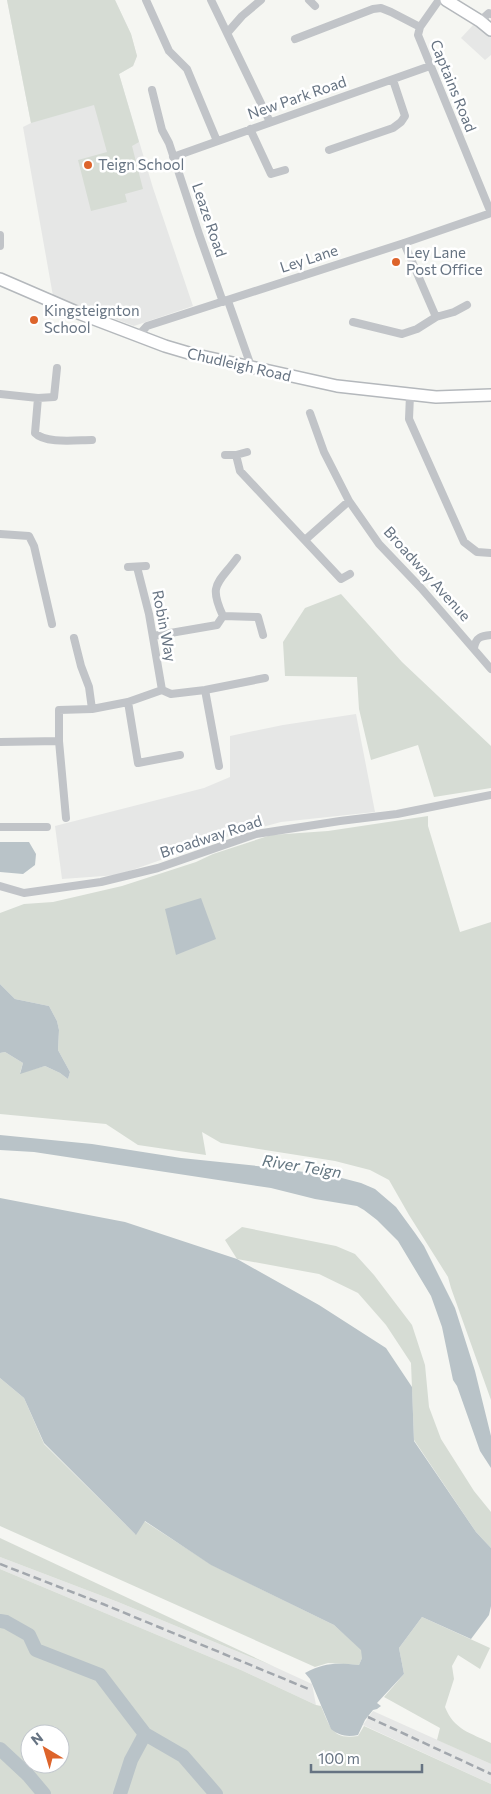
<svg xmlns="http://www.w3.org/2000/svg" width="491" height="1794" viewBox="0 0 491 1794" font-family="Commissioner,sans-serif">
  <style>
    .built { fill: #e6e7e6 }
    .green { fill: #d6dcd4; fill-rule: evenodd }
    .water { fill: #b9c3c8 }
    .lines { fill: none; stroke-linecap: round; stroke-linejoin: round }
    .river { stroke: #b9c3c8; stroke-width: 14 }
    .secondary-casing { stroke: #b4b8bc; stroke-width: 14 }
    .street { stroke: #c1c4c8; stroke-width: 8 }
    .secondary { stroke: #fff; stroke-width: 11 }
    .rail { stroke: #a2a7ad; stroke-width: 2.5; stroke-dasharray: 8 4; stroke-linecap: butt }
    .poi-dot { fill: #dd642b; stroke: #fff; stroke-width: 2 }
    .labels { text-anchor: middle; stroke-width: 5; stroke-linejoin: round; paint-order: stroke }
    .street-label { font-size: 15px; fill: #667382; stroke: #fff }
    .poi-label { font-size: 15px; fill: #667382; stroke: #fff; text-anchor: start }
    .water-label { font-size: 16px; font-style: italic; fill: #61747f; stroke: #fff }
  </style>
  <rect width="100%" height="100%" fill="#f5f6f2"/>
  <path class="built" d="M 7,0 L 115,0 L 131,34 L 137,56 L 133,66 L 119,74 L 153,188 L 193,306 L 134,326 L 53,296 L 23,127 L 31,123 Z
    M 474,24 L 491,37 L 491,55 L 485,60 L 461,38 Z
    M 356,714 L 375,812 L 281,822 L 226,837 L 118,875 L 62,879 L 55,826 L 204,788 L 230,777 L 230,736 L 283,725 Z
    M 0,1557 L 118,1602 L 275,1667 L 312,1684 L 316,1705 L 241,1670 L 0,1569 Z
    M 373,1711 L 491,1764 L 491,1784 L 363,1725 Z"/>
  <path class="green" d="M 7,0 L 115,0 L 131,34 L 137,56 L 133,66 L 119,74 L 139,142 L 132,146 L 143,189 L 125,194 L 127,202 L 91,211 L 78,160 L 107,152 L 94,105 L 31,123 Z
    M 341,594 L 402,662 L 491,746 L 491,788 L 434,797 L 418,745 L 371,760 L 359,709 L 357,677 L 285,676 L 283,642 L 305,608 Z
    M 428,816 L 428,826 L 460,932 L 491,922 L 491,1400 L 451,1288 L 448,1277 L 409,1215 L 389,1180 L 370,1170 L 335,1161 L 221,1143 L 202,1132 L 206,1155 L 138,1145 L 106,1124 L 0,1114 L 0,1053 L 5,1052 L 23,1063 L 20,1073 L 45,1066 L 60,1073 L 68,1079 L 70,1072 L 58,1050 L 59,1030 L 57,1021 L 49,1006 L 15,999 L 0,984 L 0,913 L 24,904 L 53,902 L 122,886 L 196,862 L 213,854 L 271,835 L 328,831 Z
    M 242,1227 L 336,1246 L 355,1254 L 374,1275 L 412,1325 L 425,1365 L 429,1407 L 441,1439 L 474,1491 L 491,1512 L 491,1548 L 476,1532 L 414,1440 L 411,1363 L 386,1325 L 358,1293 L 319,1274 L 237,1259 L 225,1240 Z
    M 0,1378 L 24,1398 L 44,1444 L 135,1534 L 144,1521 L 212,1565 L 334,1625 L 362,1650 L 362,1658 L 359,1665 L 328,1663 L 315,1667 L 0,1526 Z
    M 0,1538 L 275,1667 L 118,1602 L 0,1557 Z
    M 0,1569 L 241,1670 L 316,1705 L 321,1706 C 330,1727 332,1740 358,1736 L 364,1726 L 491,1784 L 491,1794 L 0,1794 ZM 30,1734 L 60,1734 L 60,1764 L 30,1764 Z
    M 422,1617 L 490,1648 L 480,1669 L 458,1655 L 452,1666 L 454,1679 L 445,1707 C 454,1730 471,1733 491,1743 L 491,1764 L 437,1740 L 440,1728 L 384,1697 L 404,1674 L 399,1648 Z"/>
  <path class="water" d="M 0,842 L 29,842 L 36,854 L 35,865 L 23,874 L 0,872 Z
    M 201,898 L 216,939 L 176,955 L 165,909 Z
    M 0,984 L 15,999 L 49,1006 L 57,1021 L 59,1030 L 58,1050 L 70,1072 L 68,1079 L 60,1073 L 45,1066 L 20,1074 L 23,1063 L 5,1052 L 0,1053 Z
    M 0,1135 L 92,1144 L 181,1158 L 267,1167 L 334,1176 L 361,1183 L 375,1189 L 396,1207 L 415,1233 L 424,1246 L 455,1308 L 475,1371 L 491,1436 L 491,1468 L 480,1451 L 457,1386 L 453,1380 L 442,1327 L 431,1296 L 398,1241 L 377,1220 L 364,1210 L 357,1206 L 315,1199 L 271,1188 L 34,1152 L 0,1150 Z
    M 0,1198 L 125,1222 L 237,1259 L 319,1305 L 386,1348 L 412,1387 L 414,1441 L 476,1532 L 491,1548 L 491,1606 L 489,1615 L 471,1639 L 422,1617 L 399,1648 L 404,1674 L 377,1703 L 381,1706 L 377,1709 L 373,1710 L 365,1720 L 358,1735 C 348,1737 339,1736 331,1729 L 310,1679 L 305,1673 C 325,1662 337,1663 359,1665 L 362,1658 L 361,1650 L 334,1625 L 211,1565 L 145,1521 L 136,1535 L 44,1443 L 24,1398 L 0,1378 Z"/>
  <g class="lines">
    <path class="river" d="M 0,1621 L 6,1622 L 29,1635 L 36,1650 L 100,1675 L 145,1734 L 183,1756 L 216,1794
      M 0,1749 L 28,1775 L 44,1794
      M 120,1794 L 131,1760 L 145,1734"/>
    <defs>
      <path id="secondary" d="M 446,0 L 480,21 L 491,30
        M 0,279 L 81,314 L 165,346 L 192,354 L 337,386 L 436,397 L 491,395"/>
    </defs>
    <use href="#secondary" class="secondary-casing"/>
    <path class="street" d="M 146,0 L 169,51 L 187,69 L 217,141
      M 211,0 L 270,122
      M 309,0 L 315,6
      M 439,0 L 420,27 L 418,35 L 491,213
      M 480,21 L 489,13 L 491,14
      M 228,32 L 242,16 L 261,0
      M 295,39 L 373,9 L 381,8 L 391,12 L 420,27
      M 152,90 L 162,130 L 169,143 L 199,234 L 223,302
      M 250,129 L 271,174 L 285,170
      M 329,150 L 393,128 L 401,122 L 405,116 L 393,80
      M 173,157 L 430,66
      M 0,235 L 0,246
      M 228,301 L 251,366
      M 436,317 L 454,312 L 467,305
      M 353,322 L 402,334 L 417,329 L 436,317 L 404,243
      M 138,336 L 147,326 L 404,243 L 491,213
      M 0,394 L 38,398 L 35,433 C 45,444 77,440 92,440
      M 410,395 L 409,419 L 464,542 L 477,552 L 491,553
      M 38,398 L 54,397 L 57,368
      M 310,413 L 324,452 L 349,501 L 379,544 L 421,588 L 491,669
      M 225,455 L 236,455 L 247,452
      M 236,455 L 240,471 L 341,579 L 350,574
      M 0,534 L 29,536 L 34,546 L 52,624
      M 305,540 L 349,501
      M 128,567 L 146,566
      M 137,567 L 149,614 L 162,690
      M 223,616 L 258,617 L 263,635
      M 153,636 L 217,625 L 223,616 C 208,584 218,584 237,558
      M 74,638 L 81,666 L 89,687 L 92,709
      M 474,648 C 476,637 481,636 491,635
      M 205,690 L 219,766
      M 128,702 L 138,763 L 180,755
      M 59,741 L 66,818
      M 0,742 L 59,741 L 59,710 L 92,709 L 128,702 L 162,690 L 171,694 L 205,690 L 265,678
      M 0,827 L 47,827
      M 0,886 L 24,893 L 101,882 L 158,868 L 256,834 L 340,821 L 397,814 L 491,795"/>
    <use href="#secondary" class="secondary"/>
    <path class="rail" d="M 0,1564 L 103,1604 L 311,1690
      M 368,1717 L 491,1774"/>
  </g>
  <g class="poi-dot">
    <circle cx="88" cy="165" r="5"/>
    <circle cx="396" cy="262" r="5"/>
    <circle cx="34" cy="320" r="5"/>
  </g>
  <g class="labels">
    <g class="street-label">
      <text transform="translate(453 86) rotate(68)" y="5">Captains Road</text>
      <text transform="translate(297 98) rotate(-19)" y="5">New Park Road</text>
      <text transform="translate(209 220) rotate(71)" y="5">Leaze Road</text>
      <text transform="translate(309 259) rotate(-18)" y="5">Ley Lane</text>
      <text transform="translate(239 365) rotate(13)" y="5">Chudleigh Road</text>
      <text transform="translate(427 574) rotate(48)" y="5">Broadway Avenue</text>
      <text transform="translate(164 626) rotate(79)" y="5">Robin Way</text>
      <text transform="translate(211 837) rotate(-18)" y="5">Broadway Road</text>
    </g>
    <g class="poi-label">
      <text x="98" y="170">Teign School</text>
      <text x="406" y="258">Ley Lane<tspan x="406" dy="17">Post Office</tspan></text>
      <text x="44" y="316">Kingsteignton<tspan x="44" dy="17">School</tspan></text>
    </g>
    <g class="water-label">
      <text transform="translate(302 1166) rotate(9)" y="6">River Teign</text>
    </g>
  </g>
  <g transform="translate(45 1749) rotate(322)"><circle r="24" fill="#ffffff" stroke="#c2c7cd"/>
  <path d="M0-4L9 19L0 12L-9 19Z" fill="#dd642b"/>
  <text y="-8" font-size="14" font-weight="bold" text-anchor="middle" fill="#667382">N</text>
  </g>
  <path d="M311 1764v8h111v-8" fill="none" stroke="#667382" stroke-width="2.5"/>
  <text x="318" y="1764" font-size="15" fill="#667382" stroke="#ffffff" stroke-width="4" paint-order="stroke">100 m</text>
</svg>
